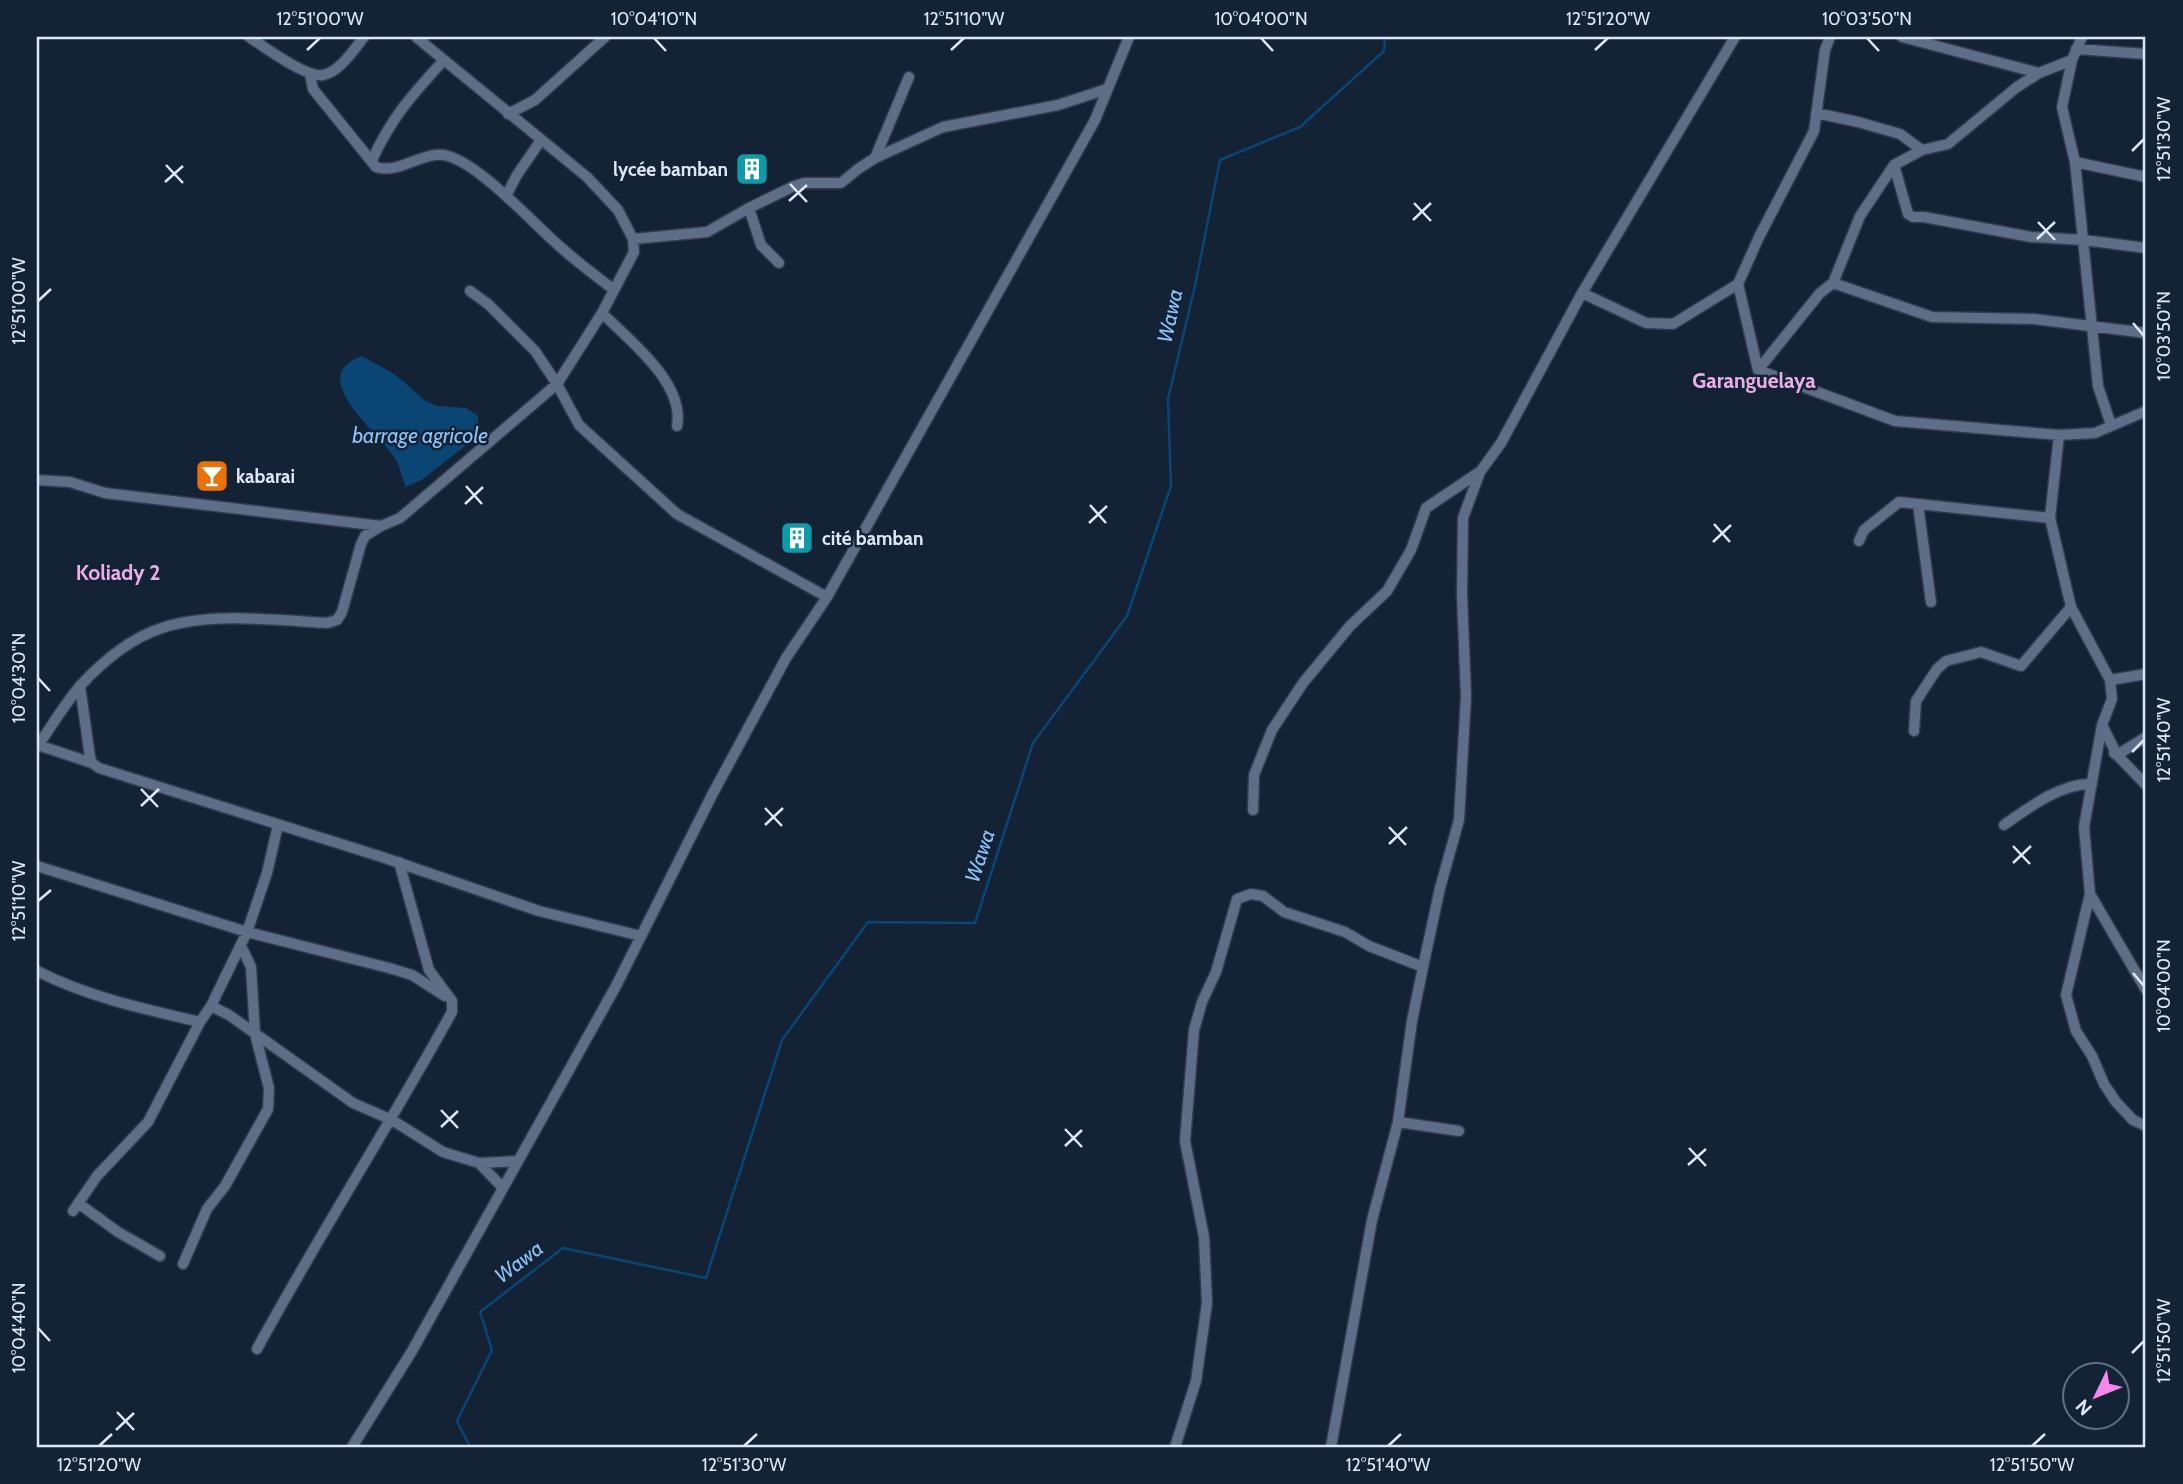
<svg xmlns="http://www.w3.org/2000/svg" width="2183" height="1484" viewBox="0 0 2183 1484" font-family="Cabin,sans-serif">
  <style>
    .water { fill: #0a4574 }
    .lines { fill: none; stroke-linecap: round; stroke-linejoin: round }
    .stream { stroke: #0a4574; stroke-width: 2.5 }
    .street-casing { stroke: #323b4d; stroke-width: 13 }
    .street { stroke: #5d6e86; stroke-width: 10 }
    .ticks { fill: none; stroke: #dde7f5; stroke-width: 2.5 }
    .labels { text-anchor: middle; stroke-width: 5; stroke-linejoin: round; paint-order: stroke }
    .poi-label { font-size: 19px; font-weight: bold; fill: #dde7f5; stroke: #142236; text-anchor: start }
    .water-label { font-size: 21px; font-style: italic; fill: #8fc3f7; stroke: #142236 }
    .neighbourhood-label { font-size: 21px; font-weight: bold; fill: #ecafe5; stroke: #142236 }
    .neatline { fill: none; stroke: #dde7f5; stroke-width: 2.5 }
    .ticks-label { font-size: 18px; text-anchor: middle; fill: #dde7f5 }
  </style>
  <rect width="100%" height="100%" fill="#142236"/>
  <path class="water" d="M 362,356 L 396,375 L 424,400 L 437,406 L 466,408 L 478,416 L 478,436 L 423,479 L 406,487 C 402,479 401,470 397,462 C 383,435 302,376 362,356 Z"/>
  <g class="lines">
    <path class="stream" d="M 470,1447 L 457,1421 L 492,1350 L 480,1312 L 563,1248 L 706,1278 L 782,1040 L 868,922 L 975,923 L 1033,743 L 1127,616 L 1171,486 L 1168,399 L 1195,286 L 1220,160 L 1300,127 L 1384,51 L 1385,37"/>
    <defs>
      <path id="street" d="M 249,37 C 265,47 306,78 323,75 C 340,72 354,49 364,37
        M 416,37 L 587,177 L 618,210 L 633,239 L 634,252 L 602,313 L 557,384 L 579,425 L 677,514 L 827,597
        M 1830,37 L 1825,50 L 1814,131 L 1759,237 L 1738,284 L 1758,370 L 1895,421 L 2059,435 L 2095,433 L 2146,411
        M 1902,37 L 2039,73 L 2072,60
        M 2082,37 L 2072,60 L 2062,107 L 2075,162 L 2098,386 L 2111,425
        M 2076,49 L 2146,54
        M 2039,73 L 2017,87 L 1948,144 L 1922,150 L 1894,165 L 1860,216 L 1833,283 L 1932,317 L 2034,319 L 2146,333
        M 310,74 L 313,89 L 376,167 C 400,175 424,149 448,156 C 480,165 530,220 556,243 C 574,260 595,275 614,290
        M 1816,113 L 1858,122 L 1900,134 L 1922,150
        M 508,114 L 535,100 L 605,37
        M 875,158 L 909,77
        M 372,160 C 392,117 411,96 443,61
        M 2075,162 L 2146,177
        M 1894,165 L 1908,214 L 1913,217 L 1924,217 L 2031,237 L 2084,240 L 2146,248
        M 506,196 L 517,175 L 541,140
        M 749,208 L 761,245 L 779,263
        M 633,239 L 707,232 L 749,208 L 794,186 L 804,183 L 841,183 L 858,169 L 875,158 L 943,127 L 1058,105 L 1107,89
        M 1582,293 L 1646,323 L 1673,324 L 1738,284
        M 602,313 C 630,341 685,383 677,426
        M 1758,370 L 1820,293 L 1833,283
        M 2059,435 L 2050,518 L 2071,607 L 2110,680 L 2112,699 L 2102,725 L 2084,827 L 2090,894 L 2146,990
        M 37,480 L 70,482 L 105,493 L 381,526 L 400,518 L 557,384 L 535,351 L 488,304 L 470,291
        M 1918,504 L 1931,602
        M 1859,541 L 1864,530 L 1899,502 L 2050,518
        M 2110,680 L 2146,674
        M 80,686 L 90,757 L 92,763 L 99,768 L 382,857 L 539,911 L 641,936
        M 2102,725 L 2117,755 L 2146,785
        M 1914,731 L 1916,701 L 1937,669 L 1946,661 L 1981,652 L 2021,666 L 2071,607
        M 38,745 L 92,763
        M 37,747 C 51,727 64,705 80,686 C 102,662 131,638 162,628 C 210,612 277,620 327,623 L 337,620 L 342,612 L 361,544 L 365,536 L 381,526
        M 2114,753 L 2117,755 L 2146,737
        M 1253,810 L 1254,775 L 1272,730 L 1303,683 L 1350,626 L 1387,591 L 1411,550 L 1426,508 L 1478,473
        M 2004,825 C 2028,808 2061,783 2092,784
        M 37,866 L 247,932 L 389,968 L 412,975 L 445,996
        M 2090,894 L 2066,995 L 2076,1031 L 2092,1056 L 2104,1084 L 2116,1102 L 2133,1120 L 2146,1126
        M 37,971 C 88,997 144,1009 200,1022
        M 211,1006 L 229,1015 L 353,1103 L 392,1120 L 443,1152 L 479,1163 L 518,1161
        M 1398,1122 L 1459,1131
        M 479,1163 L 503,1188
        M 78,1203 L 118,1232 L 160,1256
        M 73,1211 L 97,1176 L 148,1122 L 200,1022 L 211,1006 L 247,932 L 267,873 L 278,825
        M 183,1264 L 207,1209 L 225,1186 L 268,1109 L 269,1088 L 255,1034 L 251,967 L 241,946
        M 257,1349 C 319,1235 389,1126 452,1012 L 452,1001 L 429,970 L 399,862
        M 352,1447 L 412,1351 L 616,986 L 712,795 L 786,658 L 827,597 L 1095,120 L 1129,37
        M 1175,1447 L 1196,1381 L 1207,1303 L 1204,1237 L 1185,1141 L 1194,1030 L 1202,1002 L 1216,972 L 1237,899 L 1251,894 L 1263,896 L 1284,912 L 1345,932 L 1369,946 L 1423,967
        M 1331,1447 L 1372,1220 L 1398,1122 L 1412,1021 L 1423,967 L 1440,888 L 1459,820 L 1466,696 L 1462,595 L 1463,518 L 1480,472 L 1501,443 L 1582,293 L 1735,37"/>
    </defs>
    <use href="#street" class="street-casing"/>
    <use href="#street" class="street"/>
  </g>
  <path class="ticks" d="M 654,38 L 666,51M 1261,38 L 1273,51M 1867,38 L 1879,51M 307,50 L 320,38M 951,50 L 964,38M 1595,50 L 1608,38M 2132,151 L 2144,139M 166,165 L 183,183M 165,182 L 183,166M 790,184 L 807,202M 789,201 L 807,185M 1414,203 L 1431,221M 1413,220 L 1431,203M 2038,222 L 2055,240M 2037,239 L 2055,222M 38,301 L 51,289M 2133,323 L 2144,336M 466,486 L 482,504M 465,504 L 483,487M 1090,505 L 1106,523M 1089,523 L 1107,506M 1714,524 L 1730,542M 1713,542 L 1731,525M 38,678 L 50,691M 2132,752 L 2144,740M 141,789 L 158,807M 141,806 L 159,789M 765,808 L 782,826M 765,825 L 783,808M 1389,827 L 1406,845M 1389,844 L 1407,827M 2013,846 L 2030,864M 2013,863 L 2031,846M 38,901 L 51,890M 2133,973 L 2144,986M 441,1110 L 458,1128M 441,1127 L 458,1111M 1065,1129 L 1082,1147M 1065,1146 L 1082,1130M 1689,1148 L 1706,1166M 1688,1165 L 1706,1149M 38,1328 L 50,1341M 2132,1353 L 2144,1341M 117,1412 L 134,1430M 116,1430 L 134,1413M 99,1446 L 112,1434M 744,1446 L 757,1434M 1388,1446 L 1401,1434M 2032,1446 L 2045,1434"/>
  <defs>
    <symbol id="building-square" viewBox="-11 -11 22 22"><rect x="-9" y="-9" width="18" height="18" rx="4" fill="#0f9aa8" stroke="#142236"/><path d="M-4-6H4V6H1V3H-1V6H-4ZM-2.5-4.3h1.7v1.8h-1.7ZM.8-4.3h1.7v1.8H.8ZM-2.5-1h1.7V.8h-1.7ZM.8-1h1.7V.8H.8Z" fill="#fff"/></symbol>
    <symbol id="bar-square" viewBox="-11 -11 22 22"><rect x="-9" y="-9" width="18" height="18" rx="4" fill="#e8710a" stroke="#142236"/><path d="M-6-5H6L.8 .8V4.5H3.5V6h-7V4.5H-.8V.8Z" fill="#fff"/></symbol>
  </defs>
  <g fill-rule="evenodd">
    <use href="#building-square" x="733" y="150" width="38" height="38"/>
    <use href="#bar-square" x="193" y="457" width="38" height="38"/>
    <use href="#building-square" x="778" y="519" width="38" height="38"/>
  </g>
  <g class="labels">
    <g class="poi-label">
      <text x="728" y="176" text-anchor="end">lycée bamban</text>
      <text x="236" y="483">kabarai</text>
      <text x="822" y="545">cité bamban</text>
    </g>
    <g class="water-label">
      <text transform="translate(1170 316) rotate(-78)" y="7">Wawa</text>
      <text x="420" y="443">barrage agricole</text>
      <text transform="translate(980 856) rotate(-72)" y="7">Wawa</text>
      <text transform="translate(519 1262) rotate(-37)" y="7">Wawa</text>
    </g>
    <g class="neighbourhood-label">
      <text x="1754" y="388">Garanguelaya</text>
      <text x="118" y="580">Koliady 2</text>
    </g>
  </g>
  <rect width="2183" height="1484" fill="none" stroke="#142236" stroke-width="77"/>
  <g transform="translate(2096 1396) rotate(227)"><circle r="33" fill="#142236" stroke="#647182" stroke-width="2"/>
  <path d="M0-5L12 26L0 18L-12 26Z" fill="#f688ed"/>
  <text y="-10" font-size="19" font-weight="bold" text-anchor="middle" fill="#dde7f5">N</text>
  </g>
  <rect x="38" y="38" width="2106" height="1408" class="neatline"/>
  <g class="ticks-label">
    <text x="320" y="25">12°51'00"W</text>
    <text x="654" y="25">10°04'10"N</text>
    <text x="964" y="25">12°51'10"W</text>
    <text x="1261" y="25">10°04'00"N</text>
    <text x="1608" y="25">12°51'20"W</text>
    <text x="1867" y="25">10°03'50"N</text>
    <text transform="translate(2164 139) rotate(-90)" y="6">12°51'30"W</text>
    <text transform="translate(19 301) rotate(-90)" y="6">12°51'00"W</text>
    <text transform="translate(2164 336) rotate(-90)" y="6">10°03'50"N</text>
    <text transform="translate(19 678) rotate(-90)" y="6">10°04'30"N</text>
    <text transform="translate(2164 740) rotate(-90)" y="6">12°51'40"W</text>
    <text transform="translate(19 901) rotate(-90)" y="6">12°51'10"W</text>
    <text transform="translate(2164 986) rotate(-90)" y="6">10°04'00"N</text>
    <text transform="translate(19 1328) rotate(-90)" y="6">10°04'40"N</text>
    <text transform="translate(2164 1341) rotate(-90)" y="6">12°51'50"W</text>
    <text x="99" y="1471">12°51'20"W</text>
    <text x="744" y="1471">12°51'30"W</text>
    <text x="1388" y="1471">12°51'40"W</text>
    <text x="2032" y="1471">12°51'50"W</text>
  </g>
</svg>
